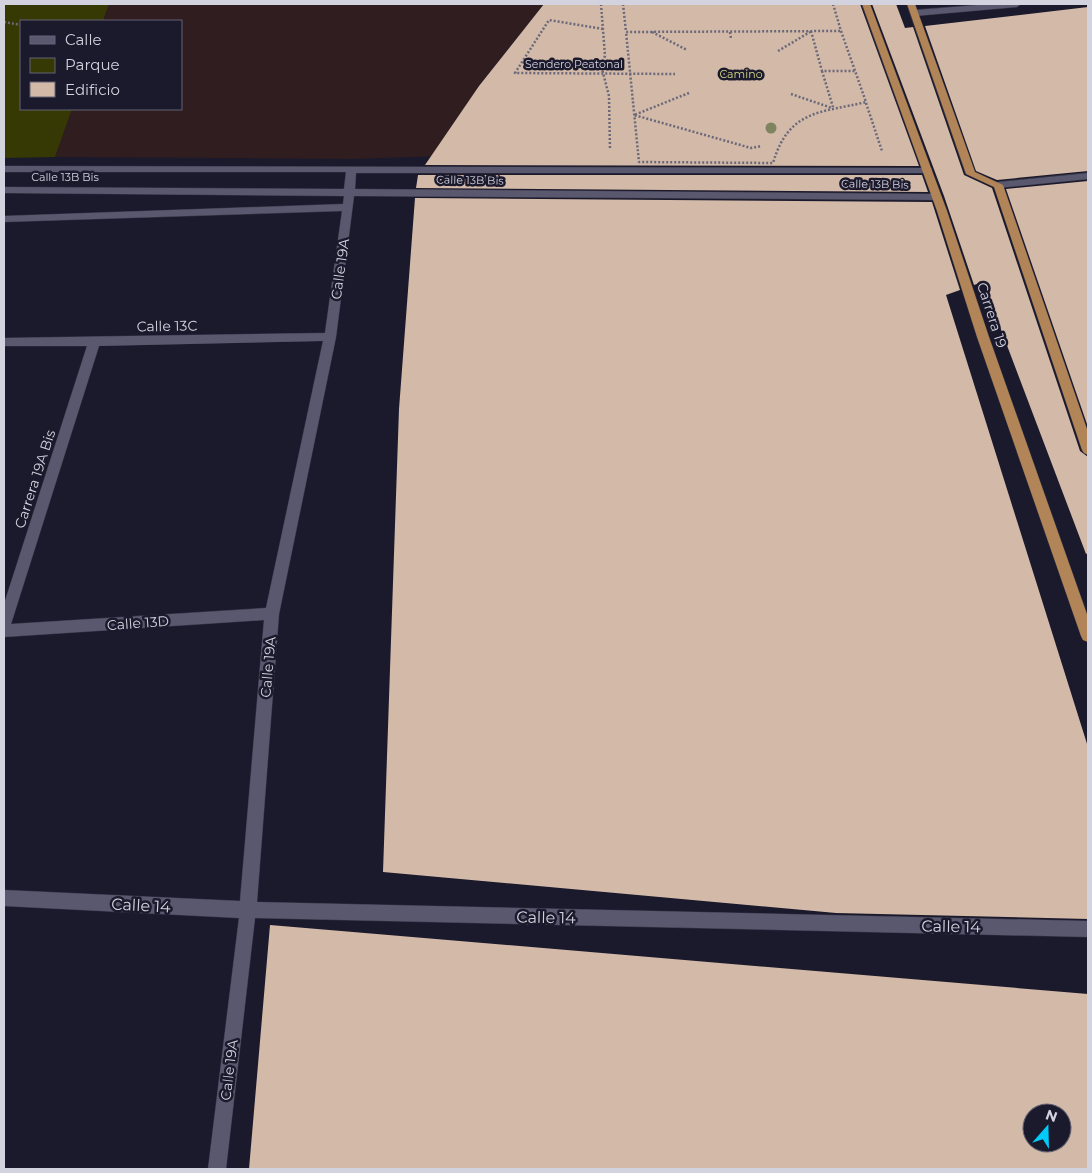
<svg xmlns="http://www.w3.org/2000/svg" width="1092" height="1173" viewBox="0 0 1092 1173" font-family="Montserrat,sans-serif">
  <style>
    .education { fill: #2f1d20 }
    .green { fill: #363904 }
    .building { fill: #d2b9a8; fill-rule: evenodd }
    .lines { fill: none; stroke-linecap: round; stroke-linejoin: round }
    .minor-casing { stroke: #373545; stroke-width: 1 }
    .trunk-casing { stroke: #373545; stroke-width: 1 }
    .path { stroke: #6b6979; stroke-width: 2.5; stroke-dasharray: 2 2; stroke-linecap: butt }
    .minor { fill: #5a586f; fill-rule: evenodd }
    .trunk { fill: #b18557; fill-rule: evenodd }
    .tree { fill: #7f835e }
    .labels { text-anchor: middle; stroke-width: 5; stroke-linejoin: round; paint-order: stroke }
    .far-street-label { font-size: 11px; fill: #d3d2df; stroke: #1b192c }
    .far-park-label { font-size: 11px; fill: #d1da86; stroke: #1b192c }
    .street-label { font-size: 14px; fill: #d3d2df; stroke: #1b192c }
    .near-street-label { font-size: 16px; fill: #d3d2df; stroke: #1b192c }
  </style>
  <rect width="100%" height="100%" fill="#1b192c"/>
  <path class="education" d="M 109,4 L 536,4 L 543,5 L 479,86 L 441,156 L 353,159 L 55,157 L 72,109 L 181,109 L 181,21 L 103,21 Z"/>
  <path class="green" d="M 4,4 L 109,4 L 103,21 L 21,21 L 21,109 L 72,109 L 55,157 L 4,158 Z"/>
  <path class="building" d="M 544,4 L 860,4 L 919,166 L 425,165 L 479,86 Z
    M 872,4 L 896,4 L 905,28 L 913,27 L 964,175 L 992,188 L 1080,451 L 1088,457 L 1088,553 L 1086,554 L 983,282 L 974,285 L 944,196 Z
    M 1088,7 L 1088,171 L 997,180 L 976,171 L 925,26 Z
    M 418,175 L 922,175 L 928,192 L 416,188 Z
    M 1088,181 L 1088,427 L 1006,189 Z
    M 415,198 L 932,202 L 960,290 L 946,295 L 1088,747 L 1088,919 L 836,913 L 383,872 L 399,409 Z
    M 270,925 L 1088,994 L 1088,1169 L 249,1169 ZM 1032,1113 L 1062,1113 L 1062,1143 L 1032,1143 Z"/>
  <g class="lines">
    <defs>
      <path id="minor" d="M 990,4 L 1021,4 L 1017,7 L 915,16 L 911,13 L 915,10 Z
        M 4,166 L 931,168 L 932,170 L 927,173 L 356,173 L 355,189 L 937,194 L 942,197 L 937,200 L 354,196 L 336,337 L 279,614 L 257,902 L 1088,921 L 1088,937 L 255,918 L 226,1169 L 208,1169 L 239,918 L 4,906 L 4,890 L 240,901 L 264,620 L 4,637 L 4,604 L 87,346 L 4,346 L 4,338 L 325,333 L 342,211 L 4,222 L 4,216 L 343,204 L 344,196 L 4,193 L 4,187 L 344,189 L 346,172 L 4,172 ZM 323,341 L 266,608 L 11,624 L 99,346 Z
        M 1088,173 L 1088,179 L 998,188 L 993,185 L 998,182 Z"/>
      <path id="trunk" d="M 862,4 L 870,4 L 947,211 L 989,337 L 1088,617 L 1088,642 L 1083,640 L 1081,636 L 977,337 L 937,211 Z
        M 907,4 L 915,4 L 975,172 L 1003,185 L 1088,432 L 1088,455 L 1084,453 L 1082,450 L 994,187 L 966,174 Z"/>
    </defs>
    <use href="#minor" class="minor-casing"/>
    <use href="#trunk" class="trunk-casing"/>
    <path class="path" d="M 601,4 L 605,56 L 601,65 L 609,96 L 610,150
      M 623,4 L 626,32
      M 833,4 L 841,31
      M 4,22 L 21,25
      M 603,29 L 549,20 L 515,73 L 675,74
      M 811,31 L 822,71 L 855,71
      M 841,31 L 866,102 C 821,113 789,109 773,163 L 639,162 L 626,32 Z
      M 652,32 L 687,50
      M 730,32 L 731,39
      M 778,51 L 810,32
      M 822,71 L 833,107
      M 689,93 L 634,115 L 751,148 L 762,146
      M 791,94 L 832,108
      M 866,103 L 882,151"/>
    <use href="#minor" class="minor"/>
    <use href="#trunk" class="trunk"/>
  </g>
  <circle class="tree" cx="771" cy="128" r="5.5"/>
  <g class="labels">
    <g class="far-street-label">
      <text x="574" y="68">Sendero Peatonal</text>
      <text x="65" y="181">Calle 13B Bis</text>
      <text transform="translate(470 180) rotate(1)" y="4">Calle 13B Bis</text>
      <text transform="translate(875 184) rotate(1)" y="4">Calle 13B Bis</text>
    </g>
    <g class="far-park-label">
      <text x="741" y="78">Camino</text>
    </g>
    <g class="street-label">
      <text transform="translate(340 269) rotate(-82)" y="5">Calle 19A</text>
      <text transform="translate(992 315) rotate(72)" y="5">Carrera 19</text>
      <text transform="translate(167 326) rotate(-1)" y="5">Calle 13C</text>
      <text transform="translate(35 479) rotate(-72)" y="5">Carrera 19A Bis</text>
      <text transform="translate(138 623) rotate(-4)" y="5">Calle 13D</text>
      <text transform="translate(268 667) rotate(-85)" y="5">Calle 19A</text>
      <text transform="translate(229 1070) rotate(-83)" y="5">Calle 19A</text>
    </g>
    <g class="near-street-label">
      <text transform="translate(141 905) rotate(3)" y="6">Calle 14</text>
      <text transform="translate(546 917) rotate(1)" y="6">Calle 14</text>
      <text transform="translate(951 926) rotate(1)" y="6">Calle 14</text>
    </g>
  </g>
  <rect width="1092" height="1173" fill="none" stroke="#d3d2df" stroke-width="10"/>
  <rect x="20" y="20" width="162" height="90" fill="#1b192c" stroke="#656374"/>
  <rect x="30" y="36" width="25" height="8" fill="#5a586f" stroke="#656374"/>
  <text x="65" y="45" font-size="15" fill="#d3d2df">Calle</text>
  <rect x="30" y="58" width="25" height="15" fill="#363904" stroke="#656374"/>
  <text x="65" y="70" font-size="15" fill="#d3d2df">Parque</text>
  <rect x="30" y="82" width="25" height="15" fill="#d2b9a8" stroke="#656374"/>
  <text x="65" y="95" font-size="15" fill="#d3d2df">Edificio</text>
  <g transform="translate(1047 1128) rotate(20)"><circle r="24" fill="#1b192c" stroke="#656374"/>
  <path d="M0-4L9 19L0 12L-9 19Z" fill="#02cbf9"/>
  <text y="-8" font-size="14" font-weight="bold" text-anchor="middle" fill="#d3d2df">N</text>
  </g>
</svg>
